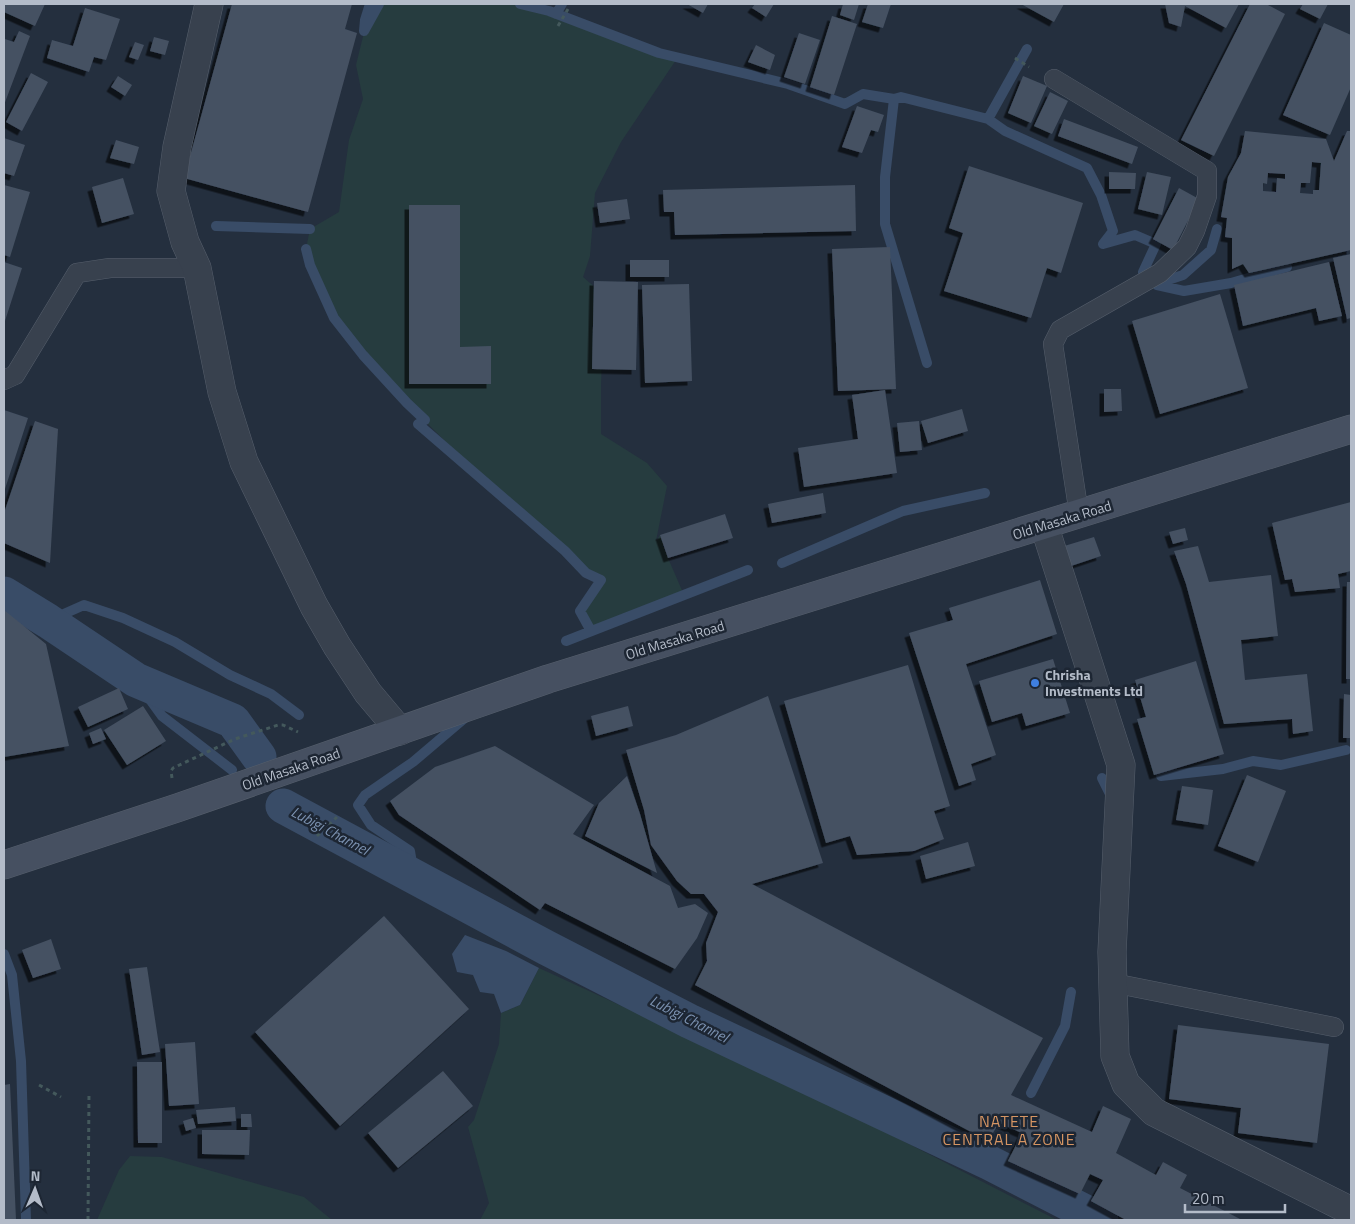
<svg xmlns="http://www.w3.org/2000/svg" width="1355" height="1224" viewBox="0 0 1355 1224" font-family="'Titillium Web',sans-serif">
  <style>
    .green { fill: #263c3f }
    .water { fill: #394c67 }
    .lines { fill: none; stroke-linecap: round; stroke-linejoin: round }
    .stream { stroke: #394c67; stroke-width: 10 }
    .canal { stroke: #394c67; stroke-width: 35 }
    .building { fill: #455162; fill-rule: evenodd; filter: url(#shadow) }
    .service-casing { stroke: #565f6c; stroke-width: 20 }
    .minor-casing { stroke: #565f6c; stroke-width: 29 }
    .secondary-casing { stroke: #565f6c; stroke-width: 29 }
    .path { stroke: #44595c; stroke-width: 3; stroke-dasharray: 4 4; stroke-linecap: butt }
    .service { stroke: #38414e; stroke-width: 19 }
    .minor { stroke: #38414e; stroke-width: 28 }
    .secondary { stroke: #465061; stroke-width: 28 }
    .shop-dot { fill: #3f7fe0; stroke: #1d2633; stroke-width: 2 }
    .labels { text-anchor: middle; stroke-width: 5; stroke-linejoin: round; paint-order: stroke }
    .street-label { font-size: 14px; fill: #b4bcc9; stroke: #1d2633 }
    .poi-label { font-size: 14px; font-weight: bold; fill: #b4bcc9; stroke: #1d2633; text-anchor: start }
    .water-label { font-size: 15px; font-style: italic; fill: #7c92b1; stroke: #1d2633 }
    .quarter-label { font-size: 16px; letter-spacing: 1px; fill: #d59563; stroke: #1d2633 }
  </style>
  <defs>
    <filter id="shadow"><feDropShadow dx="-4.5" dy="4.5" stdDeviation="0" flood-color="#0009"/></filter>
  </defs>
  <rect width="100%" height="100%" fill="#242f3e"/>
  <path class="green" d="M 371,4 L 520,4 L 549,11 L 659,53 L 678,57 L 621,142 L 595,193 L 590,256 L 583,277 L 604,295 L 601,387 L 601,434 L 647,463 L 667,486 L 656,541 L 660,535 L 668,558 L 684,595 L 591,631 L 580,611 L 601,580 L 586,573 L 565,551 L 476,472 L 407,403 L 363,355 L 334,318 L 310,265 L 306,249 L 310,229 L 339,212 L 349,140 L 363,99 L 356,65 Z
    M 539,968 L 798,1087 L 1057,1220 L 480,1220 L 489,1203 L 468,1127 L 474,1120 L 499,1044 L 501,1013 L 520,1005 Z
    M 130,1156 L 162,1157 L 304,1197 L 332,1220 L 97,1220 L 119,1170 Z"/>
  <path class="water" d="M 465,935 L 506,951 L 539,968 L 520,1005 L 501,1013 L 494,994 L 480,992 L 473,975 L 457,972 L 452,954 Z"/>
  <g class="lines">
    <path class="stream" d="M 370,4 L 365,20 L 364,31 L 379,4
      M 520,4 L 549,11 L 659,53 L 788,84 L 845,104 L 863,94 L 894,99 L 901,97 L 988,119 L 1027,49
      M 556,14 L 562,4
      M 894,99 L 885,177 L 885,224 L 927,363
      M 988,119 L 1005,131 L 1087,168 L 1101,195 L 1113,231 L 1103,244 L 1135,235 L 1156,244 L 1143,272 L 1156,284 L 1183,275 L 1211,250 L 1217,229
      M 216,226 L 310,229
      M 306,249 L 310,265 L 334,318 L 363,355 L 407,403 L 425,420 L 418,424 L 565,551 L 586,573 L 601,580 L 580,611 L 591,631
      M 1157,285 L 1184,291 L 1231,283 L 1287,267
      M 782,563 L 903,511 L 985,493
      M 48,621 L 84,605 L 123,618 L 175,642 L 230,675 L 271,694 L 299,715
      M 566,641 L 748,570
      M 136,680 L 162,716 L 232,770
      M 1161,776 L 1223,769 L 1253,761 L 1281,765 L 1346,750
      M 1102,778 L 1112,798
      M 414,875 L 410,851 L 371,825 L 358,805 L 365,795 L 413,762 L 466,717
      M 4,954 L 12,975 L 21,1061 L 26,1220
      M 1031,1093 L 1065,1026 L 1071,992"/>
    <path class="canal" d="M 4,594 L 48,621 L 136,680 L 233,721 L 259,757
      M 283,806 L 547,948 L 689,1021 L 990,1163 L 1101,1220"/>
  </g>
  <path class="building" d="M 4,4 L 45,4 L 35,26 L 4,12 Z
    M 232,4 L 352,4 L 345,29 L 357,33 L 308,212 L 184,178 Z
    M 687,4 L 708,4 L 703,13 Z
    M 755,4 L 774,4 L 766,17 L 752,8 Z
    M 843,4 L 859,4 L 854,20 L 840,15 Z
    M 868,4 L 891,4 L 883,28 L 862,22 Z
    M 1021,4 L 1064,4 L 1054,22 Z
    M 1165,4 L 1239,4 L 1226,28 L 1185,6 L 1181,27 L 1169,23 Z
    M 1250,4 L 1266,4 L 1285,14 L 1214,156 L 1181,140 Z
    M 1303,4 L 1328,4 L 1320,19 L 1300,9 Z
    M 85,8 L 120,19 L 106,60 L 94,57 L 89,72 L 47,58 L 52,40 L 73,46 Z
    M 832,16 L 857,24 L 834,95 L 810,87 Z
    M 1324,23 L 1351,35 L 1351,87 L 1330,135 L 1283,115 Z
    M 19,31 L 30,36 L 4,105 L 4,41 L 5,39 L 14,42 Z
    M 799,33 L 820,40 L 805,84 L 784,77 Z
    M 154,37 L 169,41 L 165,55 L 150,51 Z
    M 135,42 L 144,45 L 138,60 L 129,57 Z
    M 756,45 L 775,55 L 770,70 L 748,62 Z
    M 31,73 L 48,82 L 22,131 L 6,122 Z
    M 118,76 L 132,85 L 125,96 L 111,87 Z
    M 1023,76 L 1047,86 L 1031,123 L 1008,113 Z
    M 1050,92 L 1068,101 L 1052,134 L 1034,126 Z
    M 857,106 L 884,115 L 878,132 L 871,130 L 862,153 L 842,147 Z
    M 1064,119 L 1138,147 L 1132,164 L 1058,136 Z
    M 1245,131 L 1326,139 L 1334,161 L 1347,131 L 1351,131 L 1351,193 L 1350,198 L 1351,250 L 1249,273 L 1243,264 L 1232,269 L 1232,238 L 1225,237 L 1227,218 L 1221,217 L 1228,177 L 1241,153 ZM 1312,162 L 1321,163 L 1319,190 L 1313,190 L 1313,194 L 1300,193 L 1301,183 L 1310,183 ZM 1268,173 L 1285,174 L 1285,179 L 1277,178 L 1276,192 L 1263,191 L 1263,183 L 1267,184 Z
    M 4,138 L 25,145 L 14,176 L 4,173 Z
    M 116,140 L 139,147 L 134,164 L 110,158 Z
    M 969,166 L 1083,203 L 1061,273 L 1047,268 L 1031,318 L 944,291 L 963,233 L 949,228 Z
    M 1109,172 L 1136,173 L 1135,189 L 1109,189 Z
    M 1147,172 L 1171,177 L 1162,215 L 1138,209 Z
    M 123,178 L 134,214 L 102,223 L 92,187 Z
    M 4,185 L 30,192 L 10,257 L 4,255 Z
    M 855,185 L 856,231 L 675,235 L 674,212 L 664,212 L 663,190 Z
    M 1179,188 L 1199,199 L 1173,250 L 1153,239 Z
    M 627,199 L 630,219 L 600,223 L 597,203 Z
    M 409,205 L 460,205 L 460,347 L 491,346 L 491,384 L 409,384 Z
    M 890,247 L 896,389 L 838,391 L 832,249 Z
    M 1351,254 L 1351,318 L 1347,319 L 1333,258 Z
    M 630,260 L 669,260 L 669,277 L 630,277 Z
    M 4,262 L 22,268 L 4,324 Z
    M 1329,262 L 1342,316 L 1319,321 L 1316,308 L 1243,326 L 1234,285 Z
    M 594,281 L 638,282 L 636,370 L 592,369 Z
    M 689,284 L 692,381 L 645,383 L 642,285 Z
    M 1220,294 L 1248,388 L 1160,414 L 1132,321 Z
    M 1104,389 L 1121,389 L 1122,411 L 1104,412 Z
    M 885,390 L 897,473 L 804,487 L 798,448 L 858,439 L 852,395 Z
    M 962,409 L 968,431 L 928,443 L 921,421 Z
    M 4,410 L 28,418 L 4,492 Z
    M 35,421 L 58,429 L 50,563 L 4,543 L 4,513 Z
    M 919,421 L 922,450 L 900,452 L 897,423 Z
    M 823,493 L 826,513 L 772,523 L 768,504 Z
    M 1351,502 L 1351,571 L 1338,574 L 1340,588 L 1295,592 L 1292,579 L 1285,580 L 1272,523 Z
    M 725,514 L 733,538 L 668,558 L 660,535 Z
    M 1185,528 L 1188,540 L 1173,544 L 1169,532 Z
    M 1094,537 L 1101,556 L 1068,567 L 1061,547 Z
    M 1198,546 L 1209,582 L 1271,575 L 1278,636 L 1241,640 L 1245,680 L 1307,674 L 1313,731 L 1293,734 L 1292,719 L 1224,724 L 1186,584 L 1174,551 Z
    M 1040,580 L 1057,634 L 966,664 L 996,755 L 971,764 L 976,780 L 959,786 L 909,633 L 953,620 L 949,608 Z
    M 1347,582 L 1351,582 L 1351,679 L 1346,679 Z
    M 4,610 L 46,644 L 69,746 L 4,757 Z
    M 1053,659 L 1070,713 L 1026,726 L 1022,713 L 992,722 L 979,681 Z
    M 1196,661 L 1224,754 L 1154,775 L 1137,719 L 1146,717 L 1135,680 Z
    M 908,665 L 950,806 L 934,811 L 944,839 L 914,851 L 857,855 L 850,836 L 826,843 L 784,701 Z
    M 119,688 L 128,709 L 88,727 L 78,707 Z
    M 1344,694 L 1351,695 L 1351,738 L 1343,738 Z
    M 768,696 L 823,863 L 752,884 L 1043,1038 L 1011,1095 L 1092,1132 L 1103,1106 L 1131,1119 L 1116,1153 L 1156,1175 L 1163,1162 L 1187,1175 L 1180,1188 L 1242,1220 L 1126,1220 L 1091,1201 L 1103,1180 L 1090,1174 L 1080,1194 L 1008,1161 L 1022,1133 L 999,1123 L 988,1141 L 695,985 L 707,961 L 706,943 L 718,912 L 704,894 L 691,894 L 677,881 L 651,845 L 644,810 L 626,750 L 676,735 Z
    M 143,706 L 166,741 L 127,765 L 104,730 Z
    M 628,706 L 633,726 L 596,736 L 591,716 Z
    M 101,728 L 106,739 L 93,744 L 89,733 Z
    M 495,746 L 594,805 L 573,834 L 670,886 L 678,908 L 695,904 L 708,913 L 697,938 L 675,969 L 545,903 L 540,910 L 399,815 L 390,801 L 435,767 Z
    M 1247,775 L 1286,791 L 1258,862 L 1218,846 Z
    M 627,776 L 640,814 L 657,873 L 585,836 L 599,803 Z
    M 1182,786 L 1213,790 L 1208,825 L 1176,820 Z
    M 968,842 L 975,866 L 926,879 L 920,856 Z
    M 384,916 L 469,1009 L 340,1126 L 255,1032 Z
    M 51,939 L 61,969 L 33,978 L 22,950 Z
    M 147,967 L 160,1052 L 142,1055 L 129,969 Z
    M 1178,1025 L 1329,1044 L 1317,1143 L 1238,1133 L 1241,1108 L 1169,1099 Z
    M 195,1042 L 199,1104 L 169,1106 L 165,1044 Z
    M 137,1062 L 162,1062 L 162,1143 L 138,1143 Z
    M 443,1071 L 473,1106 L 398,1168 L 368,1133 Z
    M 10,1084 L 16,1220 L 4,1220 L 4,1085 Z
    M 235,1107 L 236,1121 L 198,1124 L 196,1110 Z
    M 241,1114 L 251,1114 L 252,1127 L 241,1127 Z
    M 193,1118 L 196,1128 L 186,1131 L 183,1121 Z
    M 202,1130 L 250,1130 L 249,1155 L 202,1154 Z"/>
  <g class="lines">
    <defs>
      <path id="service" d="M 1054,79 L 1207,171 L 1207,196 L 1195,231 L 1187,247 L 1160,273 L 1060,330 L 1053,344 L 1079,514
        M 4,380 L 15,375 L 77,273 L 110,268 L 197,268
        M 1113,983 L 1334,1027"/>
      <path id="minor" d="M 209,4 L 177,147 L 171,191 L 185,242 L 197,268 L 222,392 L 244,462 L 314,606 L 337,646 L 368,693 L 400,731
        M 1044,525 L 1121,765 L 1112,952 L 1115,1056 L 1126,1084 L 1154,1112 L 1351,1211"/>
      <path id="secondary" d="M 4,865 L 177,808 L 548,679 L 1351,429"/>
    </defs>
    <use href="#service" class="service-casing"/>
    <use href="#minor" class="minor-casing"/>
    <use href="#secondary" class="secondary-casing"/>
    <path class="path" d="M 558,26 L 568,9
      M 1015,58 L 1029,67
      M 172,778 L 171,771 L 173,768 L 235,739 L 278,725 L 283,725 L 298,732
      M 317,836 L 337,817
      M 39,1085 L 61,1097
      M 88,1220 L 89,1093"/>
    <use href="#service" class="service"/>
    <use href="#minor" class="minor"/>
    <use href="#secondary" class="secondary"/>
  </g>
  <circle class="shop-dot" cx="1035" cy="683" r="5"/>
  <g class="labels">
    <g class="street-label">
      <text transform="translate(1062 520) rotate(-17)" y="5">Old Masaka Road</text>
      <text transform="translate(675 640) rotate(-17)" y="5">Old Masaka Road</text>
      <text transform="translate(291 769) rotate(-19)" y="5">Old Masaka Road</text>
    </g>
    <g class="poi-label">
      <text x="1045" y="680">Chrisha<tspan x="1045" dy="16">Investments Ltd</tspan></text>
    </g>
    <g class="water-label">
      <text transform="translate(330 831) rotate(28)" y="5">Lubigi Channel</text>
      <text transform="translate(689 1019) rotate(27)" y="5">Lubigi Channel</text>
    </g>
    <g class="quarter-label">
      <text x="1009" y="1127">NATETE<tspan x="1009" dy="18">CENTRAL A ZONE</tspan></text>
    </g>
  </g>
  <rect width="1355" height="1224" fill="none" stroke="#b4bcc9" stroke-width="10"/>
  <g transform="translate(35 1189) rotate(2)" stroke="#1d2633" stroke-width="4" paint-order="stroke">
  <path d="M0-4L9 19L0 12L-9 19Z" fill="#b4bcc9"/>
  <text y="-8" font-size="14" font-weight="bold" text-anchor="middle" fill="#b4bcc9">N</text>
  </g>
  <path d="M1185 1204v8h100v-8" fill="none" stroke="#b4bcc9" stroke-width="2.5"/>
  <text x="1192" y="1204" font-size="15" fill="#b4bcc9" stroke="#1d2633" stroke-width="4" paint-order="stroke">20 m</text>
</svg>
